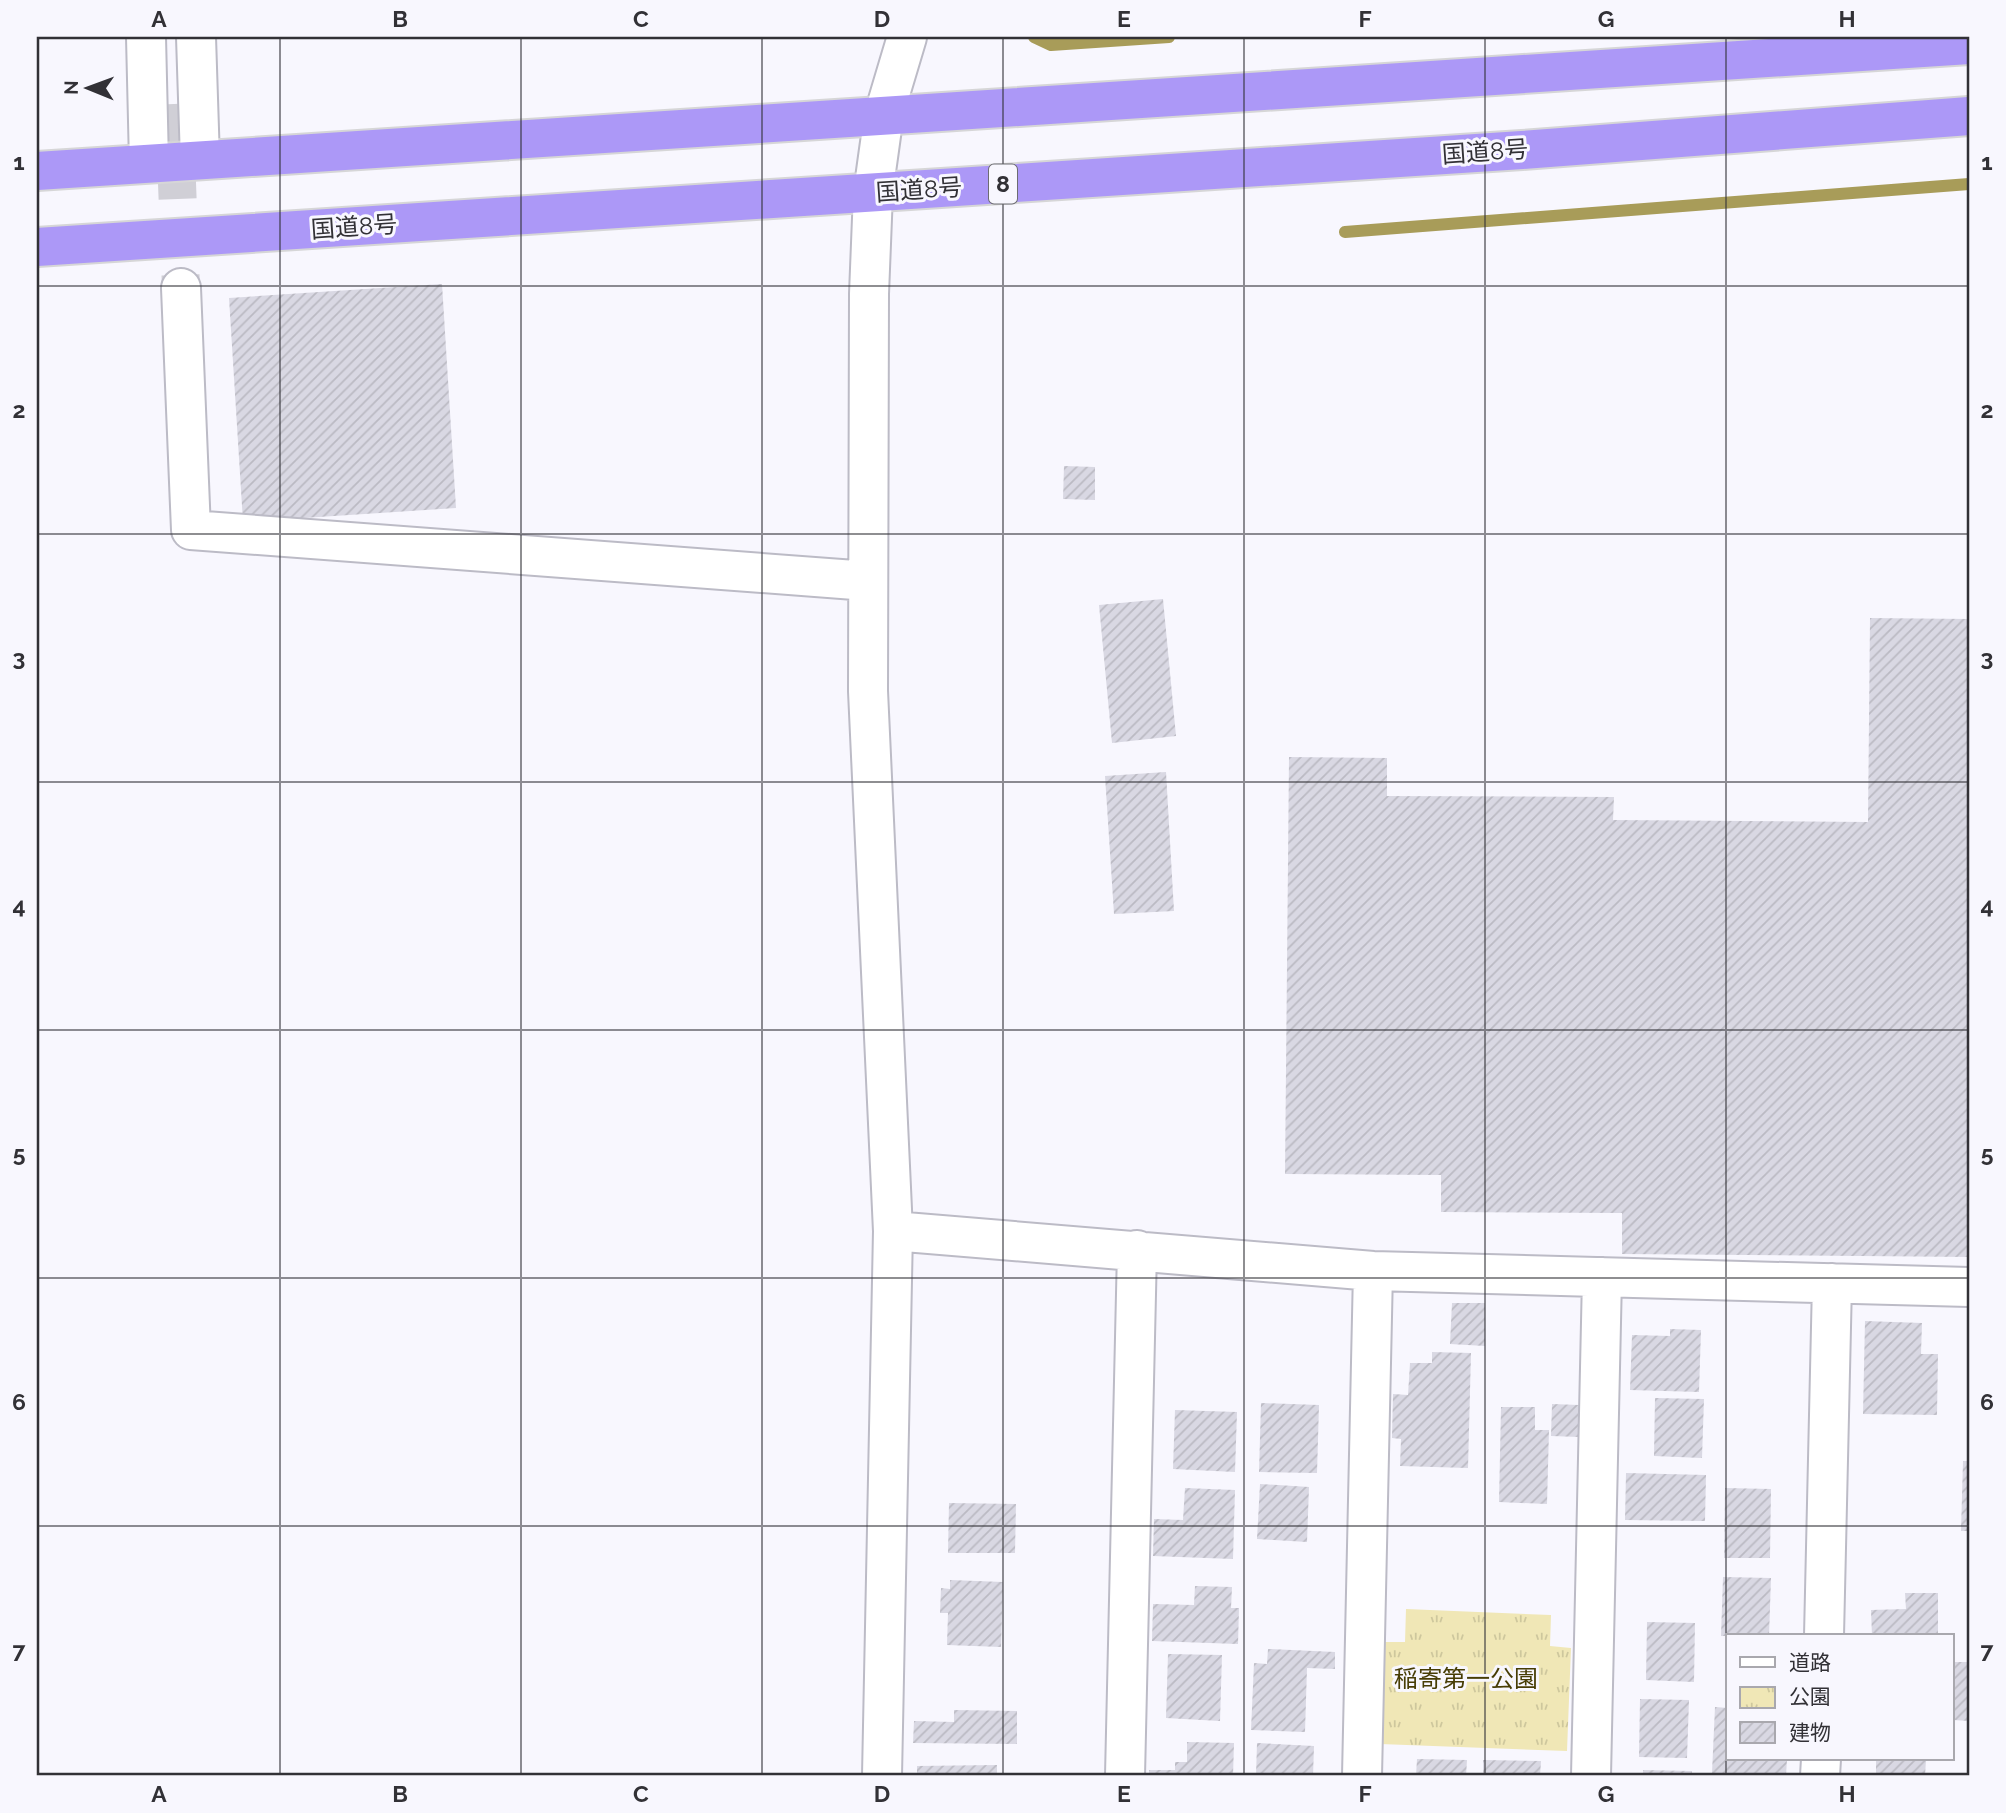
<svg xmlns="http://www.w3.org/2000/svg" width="2006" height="1813" viewBox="0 0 2006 1813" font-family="Raleway,'Noto Sans JP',sans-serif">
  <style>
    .park { fill: url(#park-tufts) }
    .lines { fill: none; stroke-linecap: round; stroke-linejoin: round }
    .stream { stroke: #a89c59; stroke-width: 12 }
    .building { fill: url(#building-hatch) }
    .minor-tunnel { stroke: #d0cfd6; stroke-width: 38; stroke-dasharray: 38 19; stroke-linecap: butt }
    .minor-casing { stroke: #bcbbc6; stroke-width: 42 }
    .highway-casing { stroke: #d6d6d7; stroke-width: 42 }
    .minor { stroke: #fff; stroke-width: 38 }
    .highway { stroke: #ac98f7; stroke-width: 38 }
    .grid { fill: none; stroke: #323136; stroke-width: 2; stroke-opacity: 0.55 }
    .labels { text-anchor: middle; stroke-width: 6; stroke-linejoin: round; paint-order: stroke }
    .shield { fill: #f8f7fe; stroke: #6d6c72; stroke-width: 2 }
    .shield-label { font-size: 23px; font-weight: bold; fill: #323136 }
    .street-label { font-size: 24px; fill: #323136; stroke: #f8f7fe }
    .park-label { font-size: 24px; fill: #473d05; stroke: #f8f7fe }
    .neatline { fill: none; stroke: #323136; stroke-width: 2.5 }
    .grid-label { font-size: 23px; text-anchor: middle; font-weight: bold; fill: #323136 }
  </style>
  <defs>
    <pattern id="park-tufts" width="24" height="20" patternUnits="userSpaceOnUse" patternTransform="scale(1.75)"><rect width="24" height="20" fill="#f0e7b6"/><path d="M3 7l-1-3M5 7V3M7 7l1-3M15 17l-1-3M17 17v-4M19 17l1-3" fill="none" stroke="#cec79d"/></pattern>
    <pattern id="building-hatch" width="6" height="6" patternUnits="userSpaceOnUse" patternTransform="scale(1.75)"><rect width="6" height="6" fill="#d9d8e3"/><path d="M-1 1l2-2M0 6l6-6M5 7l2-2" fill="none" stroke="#bbbac3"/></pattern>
  </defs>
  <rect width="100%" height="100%" fill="#f8f7fe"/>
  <path class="park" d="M 1406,1609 L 1551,1615 L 1550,1646 L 1571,1648 L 1567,1751 L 1380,1744 L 1384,1642 L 1405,1642 Z"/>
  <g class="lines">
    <path class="stream" d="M 1034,37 L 1051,45 L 1169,37
      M 1345,232 L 1969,184"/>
  </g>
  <path class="building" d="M 442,284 L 456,508 L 243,522 L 229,298 Z
    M 1064,466 L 1095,467 L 1095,500 L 1063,499 Z
    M 1163,599 L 1176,736 L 1112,743 L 1099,605 Z
    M 1870,618 L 1969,619 L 1969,1257 L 1622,1254 L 1622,1213 L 1441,1212 L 1441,1175 L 1285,1174 L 1289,757 L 1387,758 L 1387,796 L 1614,797 L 1613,820 L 1868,822 Z
    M 1166,772 L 1174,911 L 1114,914 L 1105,776 Z
    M 1452,1303 L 1485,1303 L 1485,1346 L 1450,1344 Z
    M 1865,1321 L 1922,1323 L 1921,1354 L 1938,1354 L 1937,1415 L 1863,1414 Z
    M 1670,1329 L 1701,1330 L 1699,1392 L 1630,1390 L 1632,1335 L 1670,1336 Z
    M 1432,1352 L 1471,1353 L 1468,1468 L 1400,1466 L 1401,1439 L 1392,1438 L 1393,1394 L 1408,1395 L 1410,1363 L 1432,1363 Z
    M 1655,1398 L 1704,1399 L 1702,1458 L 1654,1456 Z
    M 1261,1403 L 1319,1405 L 1317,1473 L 1259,1472 Z
    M 1552,1404 L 1579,1405 L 1579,1437 L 1551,1436 Z
    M 1501,1407 L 1535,1407 L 1535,1430 L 1549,1430 L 1547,1504 L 1499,1502 Z
    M 1175,1410 L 1237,1412 L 1235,1472 L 1173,1469 Z
    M 1963,1461 L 1969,1461 L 1969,1531 L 1961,1531 Z
    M 1626,1473 L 1706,1475 L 1705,1521 L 1625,1520 Z
    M 1260,1484 L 1309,1487 L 1307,1542 L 1257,1539 Z
    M 1185,1488 L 1235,1490 L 1233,1559 L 1153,1556 L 1154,1519 L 1183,1520 Z
    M 1725,1488 L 1771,1489 L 1770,1558 L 1724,1558 Z
    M 949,1503 L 1016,1504 L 1015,1553 L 948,1553 Z
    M 1723,1577 L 1771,1578 L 1769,1636 L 1721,1636 Z
    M 950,1580 L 1003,1582 L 1001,1647 L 947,1645 L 948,1613 L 940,1613 L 941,1588 L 950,1589 Z
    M 1195,1586 L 1232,1587 L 1231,1608 L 1239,1608 L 1238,1644 L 1152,1641 L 1153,1604 L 1194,1605 Z
    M 1905,1593 L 1938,1593 L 1938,1636 L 1872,1636 L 1871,1610 L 1906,1609 Z
    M 1647,1622 L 1695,1623 L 1694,1682 L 1646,1680 Z
    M 1268,1649 L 1335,1652 L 1335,1669 L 1307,1668 L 1305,1732 L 1251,1730 L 1254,1663 L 1267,1664 Z
    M 1168,1654 L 1222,1655 L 1220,1721 L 1166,1718 Z
    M 1954,1662 L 1969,1662 L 1969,1721 L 1953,1720 Z
    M 1640,1699 L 1689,1700 L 1687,1758 L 1639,1757 Z
    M 1715,1707 L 1728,1708 L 1728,1759 L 1787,1759 L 1786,1776 L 1712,1773 Z
    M 954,1710 L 1017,1711 L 1017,1744 L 913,1743 L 914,1721 L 954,1722 Z
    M 1187,1742 L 1234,1743 L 1233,1776 L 1149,1776 L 1149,1770 L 1175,1770 L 1175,1762 L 1187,1762 Z
    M 1257,1743 L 1314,1746 L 1313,1776 L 1256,1776 Z
    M 1417,1759 L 1467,1760 L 1466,1776 L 1416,1776 Z
    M 1876,1759 L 1926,1760 L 1925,1776 L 1876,1776 Z
    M 1483,1760 L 1541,1761 L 1540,1776 L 1483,1776 Z
    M 997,1765 L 997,1776 L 917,1776 L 917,1766 Z
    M 1643,1770 L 1692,1771 L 1692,1776 L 1643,1776 Z"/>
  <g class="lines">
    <path class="minor-tunnel" d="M 174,104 L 181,288"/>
    <defs>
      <path id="minor" d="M 146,37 L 149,163
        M 196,37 L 200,160
        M 181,288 L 191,530 L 868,581
        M 893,1231 L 1373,1271 L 1969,1287
        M 1824,1636 L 1832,1283
        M 882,1776 L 893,1231 L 868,691 L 869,294 L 873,193 L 884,114 L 907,37
        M 1125,1776 L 1137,1250
        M 1362,1776 L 1373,1271
        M 1591,1776 L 1602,1277
        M 1820,1776 L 1821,1759"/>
      <path id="highway" d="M 37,171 L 1969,45
        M 37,247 L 1522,150 L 1969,116"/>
    </defs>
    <use href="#minor" class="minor-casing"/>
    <use href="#highway" class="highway-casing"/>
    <use href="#minor" class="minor"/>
    <use href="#highway" class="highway"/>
  </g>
  <path class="grid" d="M 280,37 L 280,1776M 521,37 L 521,1776M 762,37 L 762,1776M 1003,37 L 1003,1776M 1244,37 L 1244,1776M 1485,37 L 1485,1776M 1726,37 L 1726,1776M 37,286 L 1969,286M 37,534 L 1969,534M 37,782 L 1969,782M 37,1030 L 1969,1030M 37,1278 L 1969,1278M 37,1526 L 1969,1526"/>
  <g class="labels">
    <rect class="shield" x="989" y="164.5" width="28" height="39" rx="5"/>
    <g class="shield-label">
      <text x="1003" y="192">8</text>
    </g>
    <g class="street-label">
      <text transform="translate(1485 152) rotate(-4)" y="8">国道8号</text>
      <text transform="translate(919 190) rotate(-4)" y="8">国道8号</text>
      <text transform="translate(354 227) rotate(-4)" y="8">国道8号</text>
    </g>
    <g class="park-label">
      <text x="1466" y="1687">稲寄第一公園</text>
    </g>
  </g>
  <rect width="2006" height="1813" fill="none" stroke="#f8f7fe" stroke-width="77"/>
  <rect x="1726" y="1634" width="228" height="126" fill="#f8f7fe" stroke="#a9a8ae" stroke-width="2"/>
  <rect x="1740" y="1657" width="35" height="10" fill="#ffffff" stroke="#a9a8ae" stroke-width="2"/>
  <text x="1789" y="1670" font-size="21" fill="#323136">道路</text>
  <rect x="1740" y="1687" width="35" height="21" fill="url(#park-tufts)" stroke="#a9a8ae" stroke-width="2"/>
  <text x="1789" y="1704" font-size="21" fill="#323136">公園</text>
  <rect x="1740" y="1722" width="35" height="21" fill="url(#building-hatch)" stroke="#a9a8ae" stroke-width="2"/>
  <text x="1789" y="1740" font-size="21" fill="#323136">建物</text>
  <g transform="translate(88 88) rotate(271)" stroke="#f8f7fe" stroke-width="5" paint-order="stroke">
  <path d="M0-5L12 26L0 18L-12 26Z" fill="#323136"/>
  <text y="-10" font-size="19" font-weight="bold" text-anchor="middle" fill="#323136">N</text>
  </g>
  <rect x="38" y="38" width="1930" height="1736" class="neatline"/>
  <g class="grid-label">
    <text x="159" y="27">A</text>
    <text x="400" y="27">B</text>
    <text x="641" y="27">C</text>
    <text x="882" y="27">D</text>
    <text x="1124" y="27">E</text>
    <text x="1365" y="27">F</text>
    <text x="1606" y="27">G</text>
    <text x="1847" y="27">H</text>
    <text x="19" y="170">1</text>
    <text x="1987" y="170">1</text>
    <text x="19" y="418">2</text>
    <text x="1987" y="418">2</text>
    <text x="19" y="666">3</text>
    <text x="1987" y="666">3</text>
    <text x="19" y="914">4</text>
    <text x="1987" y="914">4</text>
    <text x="19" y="1162">5</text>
    <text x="1987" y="1162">5</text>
    <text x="19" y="1410">6</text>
    <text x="1987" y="1410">6</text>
    <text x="19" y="1658">7</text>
    <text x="1987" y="1658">7</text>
    <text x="159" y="1802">A</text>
    <text x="400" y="1802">B</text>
    <text x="641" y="1802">C</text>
    <text x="882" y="1802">D</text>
    <text x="1124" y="1802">E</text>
    <text x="1365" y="1802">F</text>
    <text x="1606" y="1802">G</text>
    <text x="1847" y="1802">H</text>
  </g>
</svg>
